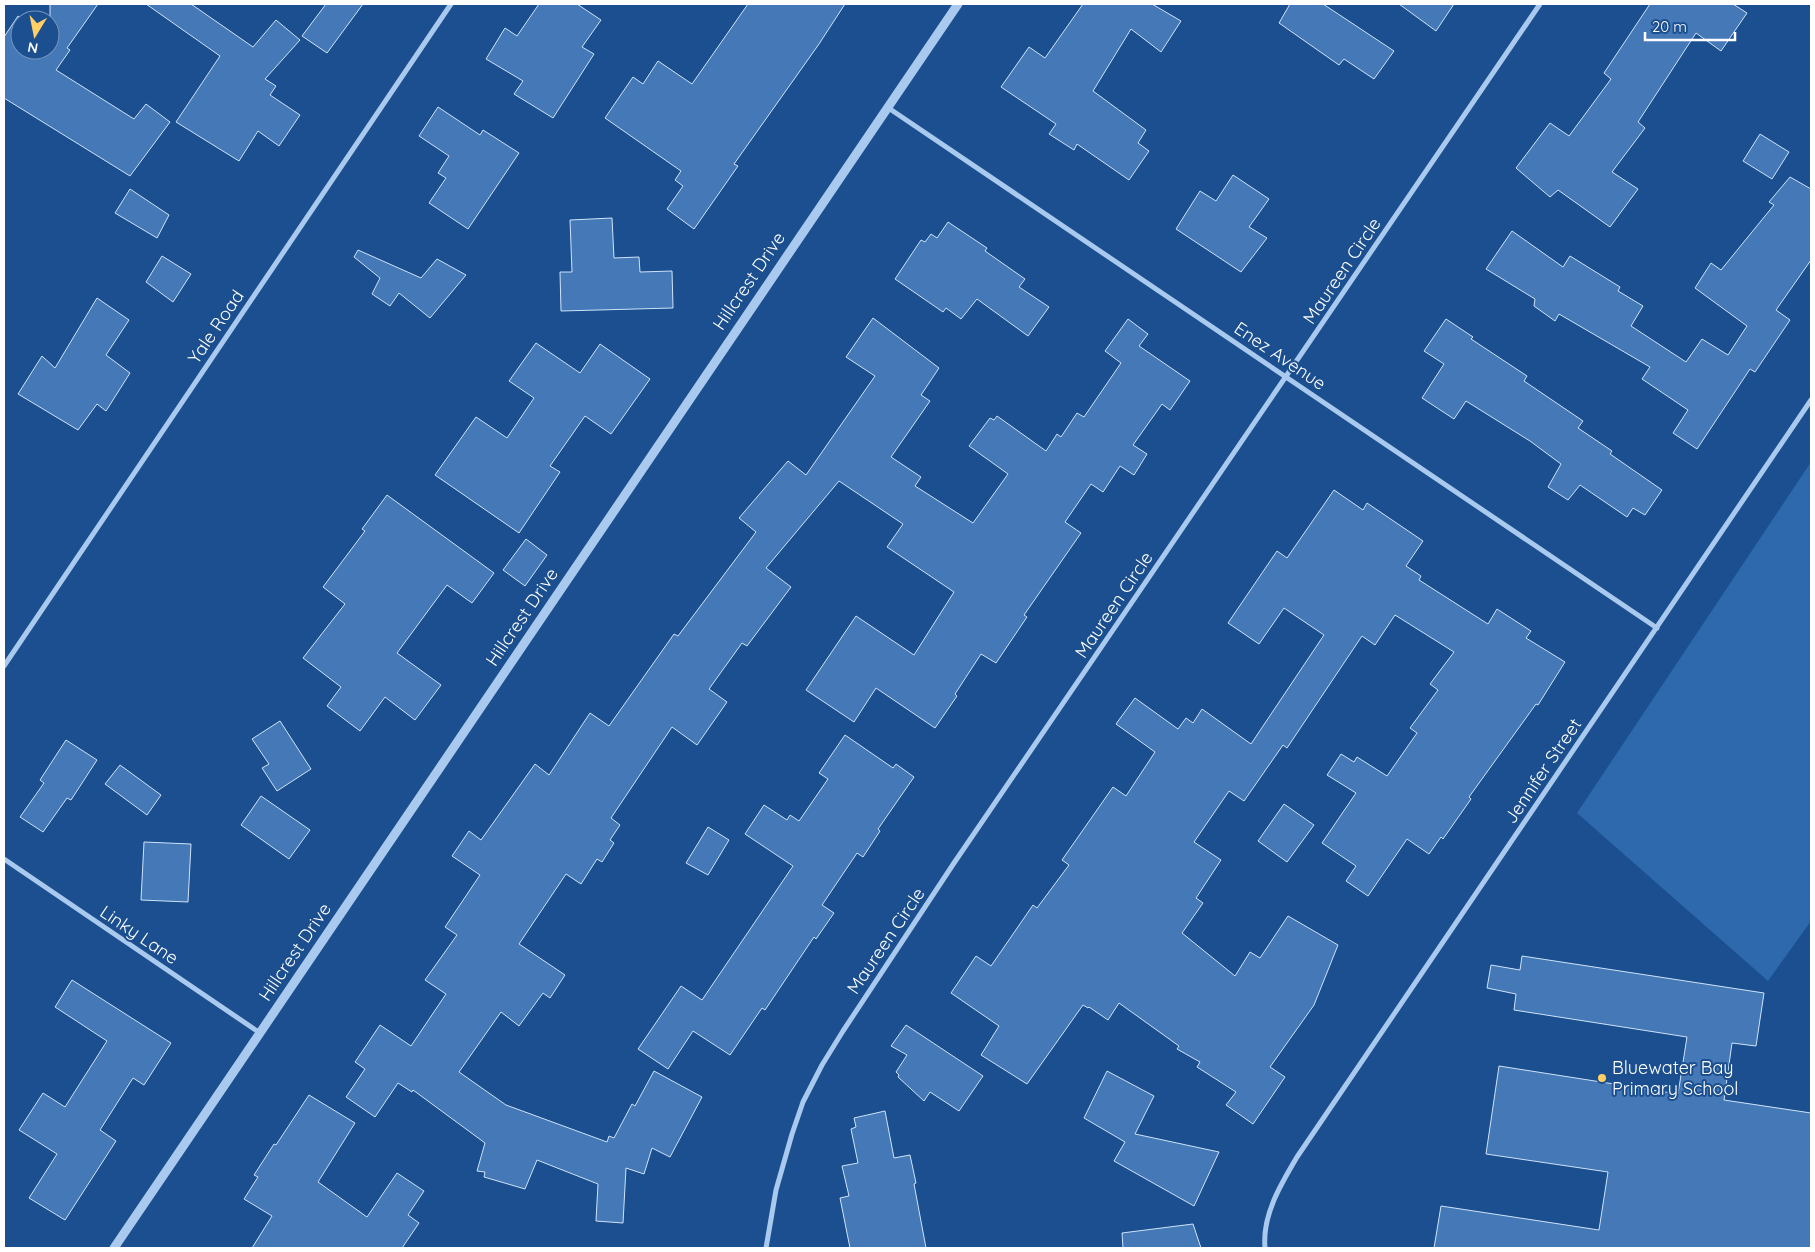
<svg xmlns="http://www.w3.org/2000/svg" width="1815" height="1252" viewBox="0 0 1815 1252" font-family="Quicksand,sans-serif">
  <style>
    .green { fill: #2e69ad }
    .building { fill: #4478b7; stroke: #cfe3fa }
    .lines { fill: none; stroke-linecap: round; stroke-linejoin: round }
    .minor { stroke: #a9c9ee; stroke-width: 5 }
    .tertiary { stroke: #a9c9ee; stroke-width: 9 }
    .poi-dot { fill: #ffd166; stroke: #1b4f8f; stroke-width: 2 }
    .labels { text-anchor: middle; stroke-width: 4; stroke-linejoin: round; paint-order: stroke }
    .street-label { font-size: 18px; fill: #fff; stroke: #1b4f8f }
    .poi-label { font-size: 18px; fill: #fff; stroke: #1b4f8f; text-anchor: start }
  </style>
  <rect width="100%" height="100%" fill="#1b4f8f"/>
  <path class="green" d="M 1811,462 L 1811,921 L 1768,981 L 1577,813 Z"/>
  <path class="building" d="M 50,4 L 98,4 L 67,48 L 70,50 L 56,70 L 134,119 L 146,104 L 170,122 L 130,176 L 4,98 L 4,37 L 18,16 L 24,20 L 20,20 L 20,50 L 50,50 Z
    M 146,4 L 191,4 L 253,47 L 276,20 L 300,40 L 265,79 L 276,86 L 270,95 L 300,115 L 279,146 L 258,131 L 239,161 L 176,122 L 220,56 Z
    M 326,4 L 363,4 L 327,53 L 302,36 Z
    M 539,4 L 577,4 L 601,20 L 582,47 L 594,54 L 553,118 L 514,94 L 523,81 L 486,59 L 505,28 L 517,36 Z
    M 748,4 L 845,4 L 819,44 L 734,164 L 738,166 L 694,229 L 667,209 L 683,186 L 675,180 L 681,171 L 605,118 L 633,77 L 643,84 L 658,61 L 692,84 Z
    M 1083,4 L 1152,4 L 1181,21 L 1161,52 L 1131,29 L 1093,91 L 1146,130 L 1138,143 L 1149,151 L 1129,180 L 1077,144 L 1074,150 L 1049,134 L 1056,124 L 1001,87 L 1029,47 L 1045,58 Z
    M 1290,4 L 1323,4 L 1394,51 L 1374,79 L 1344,59 L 1339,65 L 1279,23 Z
    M 1399,4 L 1454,4 L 1436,31 Z
    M 1650,4 L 1733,4 L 1747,13 L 1721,51 L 1696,33 L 1638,122 L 1645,128 L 1612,172 L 1638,189 L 1610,227 L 1558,190 L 1550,197 L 1516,168 L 1550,123 L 1569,136 L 1611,79 L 1604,73 Z
    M 438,107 L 480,135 L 483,130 L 519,153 L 468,229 L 429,203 L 446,178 L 438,173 L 449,156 L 419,136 Z
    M 1760,134 L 1789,152 L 1772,179 L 1743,161 Z
    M 1233,175 L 1269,199 L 1249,227 L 1267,238 L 1241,272 L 1176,229 L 1200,191 L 1216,201 Z
    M 1790,177 L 1811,189 L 1811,260 L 1776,310 L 1790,320 L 1755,372 L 1750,369 L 1697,449 L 1673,433 L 1688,410 L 1642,379 L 1650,367 L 1559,314 L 1555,321 L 1534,306 L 1535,299 L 1486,269 L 1512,231 L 1563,267 L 1570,256 L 1620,287 L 1618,291 L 1643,306 L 1631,326 L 1686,362 L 1702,339 L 1728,355 L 1747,326 L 1695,288 L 1711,263 L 1721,270 L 1774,205 L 1769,202 Z
    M 130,189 L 169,215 L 157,238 L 115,213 Z
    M 612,218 L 614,258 L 639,257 L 640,272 L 672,271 L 673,308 L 561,311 L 560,272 L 572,272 L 570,220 Z
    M 948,222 L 987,248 L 985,251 L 1025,279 L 1019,287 L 1049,307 L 1028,336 L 977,299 L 961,319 L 946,308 L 943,312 L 895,279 L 921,240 L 925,242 L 931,234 L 937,238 Z
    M 358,250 L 421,278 L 437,259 L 466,275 L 430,318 L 399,293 L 390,306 L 372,294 L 380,278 L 354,257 Z
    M 162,256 L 191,274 L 173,302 L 146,282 Z
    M 97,298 L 129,320 L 106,355 L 130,373 L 106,411 L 97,404 L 78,430 L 18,394 L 42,356 L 55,368 Z
    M 873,318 L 939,368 L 921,395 L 930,401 L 891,457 L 921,477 L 915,486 L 973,523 L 1008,474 L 969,446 L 990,418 L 994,420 L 997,416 L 1046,451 L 1057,434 L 1061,437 L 1077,413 L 1084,417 L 1121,363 L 1105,351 L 1128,319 L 1148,334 L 1139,346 L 1190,381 L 1170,410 L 1162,404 L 1133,445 L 1147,454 L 1134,475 L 1120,466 L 1103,492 L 1091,484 L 1065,522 L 1081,533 L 1024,615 L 1027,617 L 996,663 L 981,654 L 955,694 L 957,696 L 935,728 L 876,688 L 854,722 L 806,690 L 856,616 L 914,655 L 954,592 L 887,547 L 903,524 L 839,481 L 766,568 L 791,587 L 747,646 L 742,643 L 709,689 L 727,702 L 697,745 L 672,727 L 611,818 L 620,825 L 610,840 L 614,843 L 602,862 L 597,859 L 581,884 L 566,874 L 519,944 L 565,975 L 550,998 L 543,993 L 519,1026 L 501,1012 L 459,1072 L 506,1105 L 607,1142 L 609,1136 L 614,1138 L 632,1104 L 635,1106 L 654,1071 L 702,1097 L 670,1157 L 652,1148 L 644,1174 L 626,1168 L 623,1223 L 596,1221 L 598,1184 L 537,1160 L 525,1189 L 484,1177 L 485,1172 L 477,1171 L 485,1143 L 413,1090 L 412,1092 L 398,1083 L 375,1117 L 346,1097 L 365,1069 L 355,1062 L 380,1025 L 411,1046 L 446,994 L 425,980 L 457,935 L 445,927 L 480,875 L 452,856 L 469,831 L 481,840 L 535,764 L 549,775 L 590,713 L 609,726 L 674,634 L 678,636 L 756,532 L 739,518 L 788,461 L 806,475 L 875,376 L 846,357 Z
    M 1446,319 L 1473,337 L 1471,339 L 1527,376 L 1524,381 L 1583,421 L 1578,428 L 1612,451 L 1610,454 L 1662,490 L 1645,515 L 1633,508 L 1627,517 L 1580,485 L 1568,500 L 1548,487 L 1561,464 L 1530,441 L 1466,401 L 1454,419 L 1422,398 L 1444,364 L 1424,351 Z
    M 536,343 L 580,373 L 600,344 L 650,379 L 611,434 L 585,416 L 550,466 L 560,472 L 519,533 L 435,475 L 476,417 L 507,438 L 534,398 L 509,381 Z
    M 1334,490 L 1363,510 L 1367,503 L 1423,541 L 1406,566 L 1421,576 L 1419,580 L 1488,624 L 1497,609 L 1531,631 L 1526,638 L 1565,662 L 1538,705 L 1536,704 L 1469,797 L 1471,799 L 1443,839 L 1441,837 L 1429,854 L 1407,839 L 1368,896 L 1346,881 L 1356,866 L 1322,843 L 1356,793 L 1327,775 L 1341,754 L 1354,762 L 1357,757 L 1387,776 L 1417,733 L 1410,728 L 1438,690 L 1430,684 L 1454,652 L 1395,615 L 1375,645 L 1362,636 L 1287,748 L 1283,745 L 1244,801 L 1229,791 L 1194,842 L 1221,860 L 1196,898 L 1203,903 L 1182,933 L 1235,976 L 1250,952 L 1260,958 L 1288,916 L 1338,945 L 1314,1005 L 1270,1067 L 1285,1077 L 1253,1124 L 1226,1105 L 1236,1092 L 1197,1067 L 1200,1062 L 1177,1049 L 1179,1046 L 1119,1003 L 1108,1020 L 1089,1007 L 1088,1008 L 1083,1005 L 1027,1084 L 981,1055 L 999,1026 L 951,993 L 976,956 L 991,966 L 1033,905 L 1037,908 L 1069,865 L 1062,860 L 1113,787 L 1126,796 L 1155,752 L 1116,724 L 1135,698 L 1178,729 L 1186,718 L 1193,723 L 1202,709 L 1251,744 L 1324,635 L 1284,608 L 1259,644 L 1228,623 L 1277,551 L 1287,558 Z
    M 387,495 L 494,573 L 472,603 L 447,585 L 397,653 L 441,685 L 415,720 L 385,697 L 360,731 L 327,706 L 341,687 L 303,658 L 345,604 L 323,587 L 365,531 L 362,529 Z
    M 526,539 L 547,555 L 525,586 L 503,570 Z
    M 280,721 L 311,769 L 277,791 L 262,768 L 269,764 L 252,739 Z
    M 845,735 L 893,768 L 896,764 L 914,777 L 878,829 L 880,831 L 863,857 L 857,853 L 822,905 L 834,913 L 816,939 L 814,937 L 765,1010 L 762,1008 L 730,1055 L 693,1031 L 668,1069 L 638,1049 L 681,986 L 702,1000 L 793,866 L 745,834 L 764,805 L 787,820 L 790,815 L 799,821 L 828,779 L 819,773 Z
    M 66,740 L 97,760 L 71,800 L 67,798 L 43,832 L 20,817 L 44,783 L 40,780 Z
    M 120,765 L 161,795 L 147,815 L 105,784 Z
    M 261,796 L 310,830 L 289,859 L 241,825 Z
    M 1284,804 L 1314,825 L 1287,862 L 1258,841 Z
    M 708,827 L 729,840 L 708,875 L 686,863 Z
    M 144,842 L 191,844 L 188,902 L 141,900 Z
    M 1522,956 L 1764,993 L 1756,1046 L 1732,1043 L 1724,1100 L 1811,1113 L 1811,1248 L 1434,1248 L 1441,1206 L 1599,1230 L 1608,1172 L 1486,1154 L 1499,1066 L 1678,1094 L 1687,1037 L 1514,1010 L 1516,994 L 1487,988 L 1491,965 L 1520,970 Z
    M 72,980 L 171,1043 L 144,1085 L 133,1078 L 100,1130 L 116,1141 L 65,1220 L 29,1198 L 57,1154 L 19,1130 L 43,1093 L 65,1107 L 107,1041 L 55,1007 Z
    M 906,1025 L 983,1076 L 959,1111 L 930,1092 L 924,1101 L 898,1077 L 899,1075 L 896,1072 L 907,1055 L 891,1046 Z
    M 1107,1071 L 1154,1096 L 1135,1134 L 1219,1152 L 1194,1206 L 1114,1161 L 1125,1142 L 1084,1118 Z
    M 309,1095 L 355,1123 L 318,1182 L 367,1217 L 397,1173 L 424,1191 L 408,1215 L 419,1223 L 402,1248 L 252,1248 L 272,1216 L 244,1199 L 258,1177 L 254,1175 L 274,1144 L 276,1145 Z
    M 885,1111 L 894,1158 L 910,1155 L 916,1183 L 914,1184 L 926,1248 L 850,1248 L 840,1198 L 849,1196 L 842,1166 L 858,1163 L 851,1129 L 856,1127 L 854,1118 Z
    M 1193,1224 L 1201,1248 L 1123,1248 L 1122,1233 Z"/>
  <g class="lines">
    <path class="minor" d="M 887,107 L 1657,628
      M 4,666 L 451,4
      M 4,859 L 260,1033
      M 766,1248 L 776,1190 L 792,1134 L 803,1102 L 822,1065 L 843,1031 L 954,863 L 1540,4
      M 1265,1248 C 1262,1215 1281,1184 1297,1157 L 1811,400"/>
    <path class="tertiary" d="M 114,1248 L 958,4"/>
  </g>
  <circle class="poi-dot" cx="1602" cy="1078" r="5"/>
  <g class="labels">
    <g class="street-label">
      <text transform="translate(1342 271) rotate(-56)" y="6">Maureen Circle</text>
      <text transform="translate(749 281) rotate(-56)" y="6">Hillcrest Drive</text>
      <text transform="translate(216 327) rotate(-56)" y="6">Yale Road</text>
      <text transform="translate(1280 356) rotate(34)" y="6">Enez Avenue</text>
      <text transform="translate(1114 605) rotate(-56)" y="6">Maureen Circle</text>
      <text transform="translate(522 617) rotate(-56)" y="6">Hillcrest Drive</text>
      <text transform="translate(1543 771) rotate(-56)" y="6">Jennifer Street</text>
      <text transform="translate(139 935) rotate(34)" y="6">Linky Lane</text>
      <text transform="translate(886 941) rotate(-56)" y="6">Maureen Circle</text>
      <text transform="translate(295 952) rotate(-56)" y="6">Hillcrest Drive</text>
    </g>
    <g class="poi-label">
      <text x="1612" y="1074">Bluewater Bay<tspan x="1612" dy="21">Primary School</tspan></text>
    </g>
  </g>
  <rect width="1815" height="1252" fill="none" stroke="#ffffff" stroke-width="10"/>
  <g transform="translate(35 35) rotate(190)"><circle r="24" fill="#1b4f8f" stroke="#7695bc"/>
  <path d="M0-4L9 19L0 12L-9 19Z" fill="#ffd166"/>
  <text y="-8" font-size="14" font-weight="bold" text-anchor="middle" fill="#ffffff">N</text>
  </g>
  <path d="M1645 32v8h90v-8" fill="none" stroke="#ffffff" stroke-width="2.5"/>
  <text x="1652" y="32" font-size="15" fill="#ffffff" stroke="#1b4f8f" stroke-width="4" paint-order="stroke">20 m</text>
</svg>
